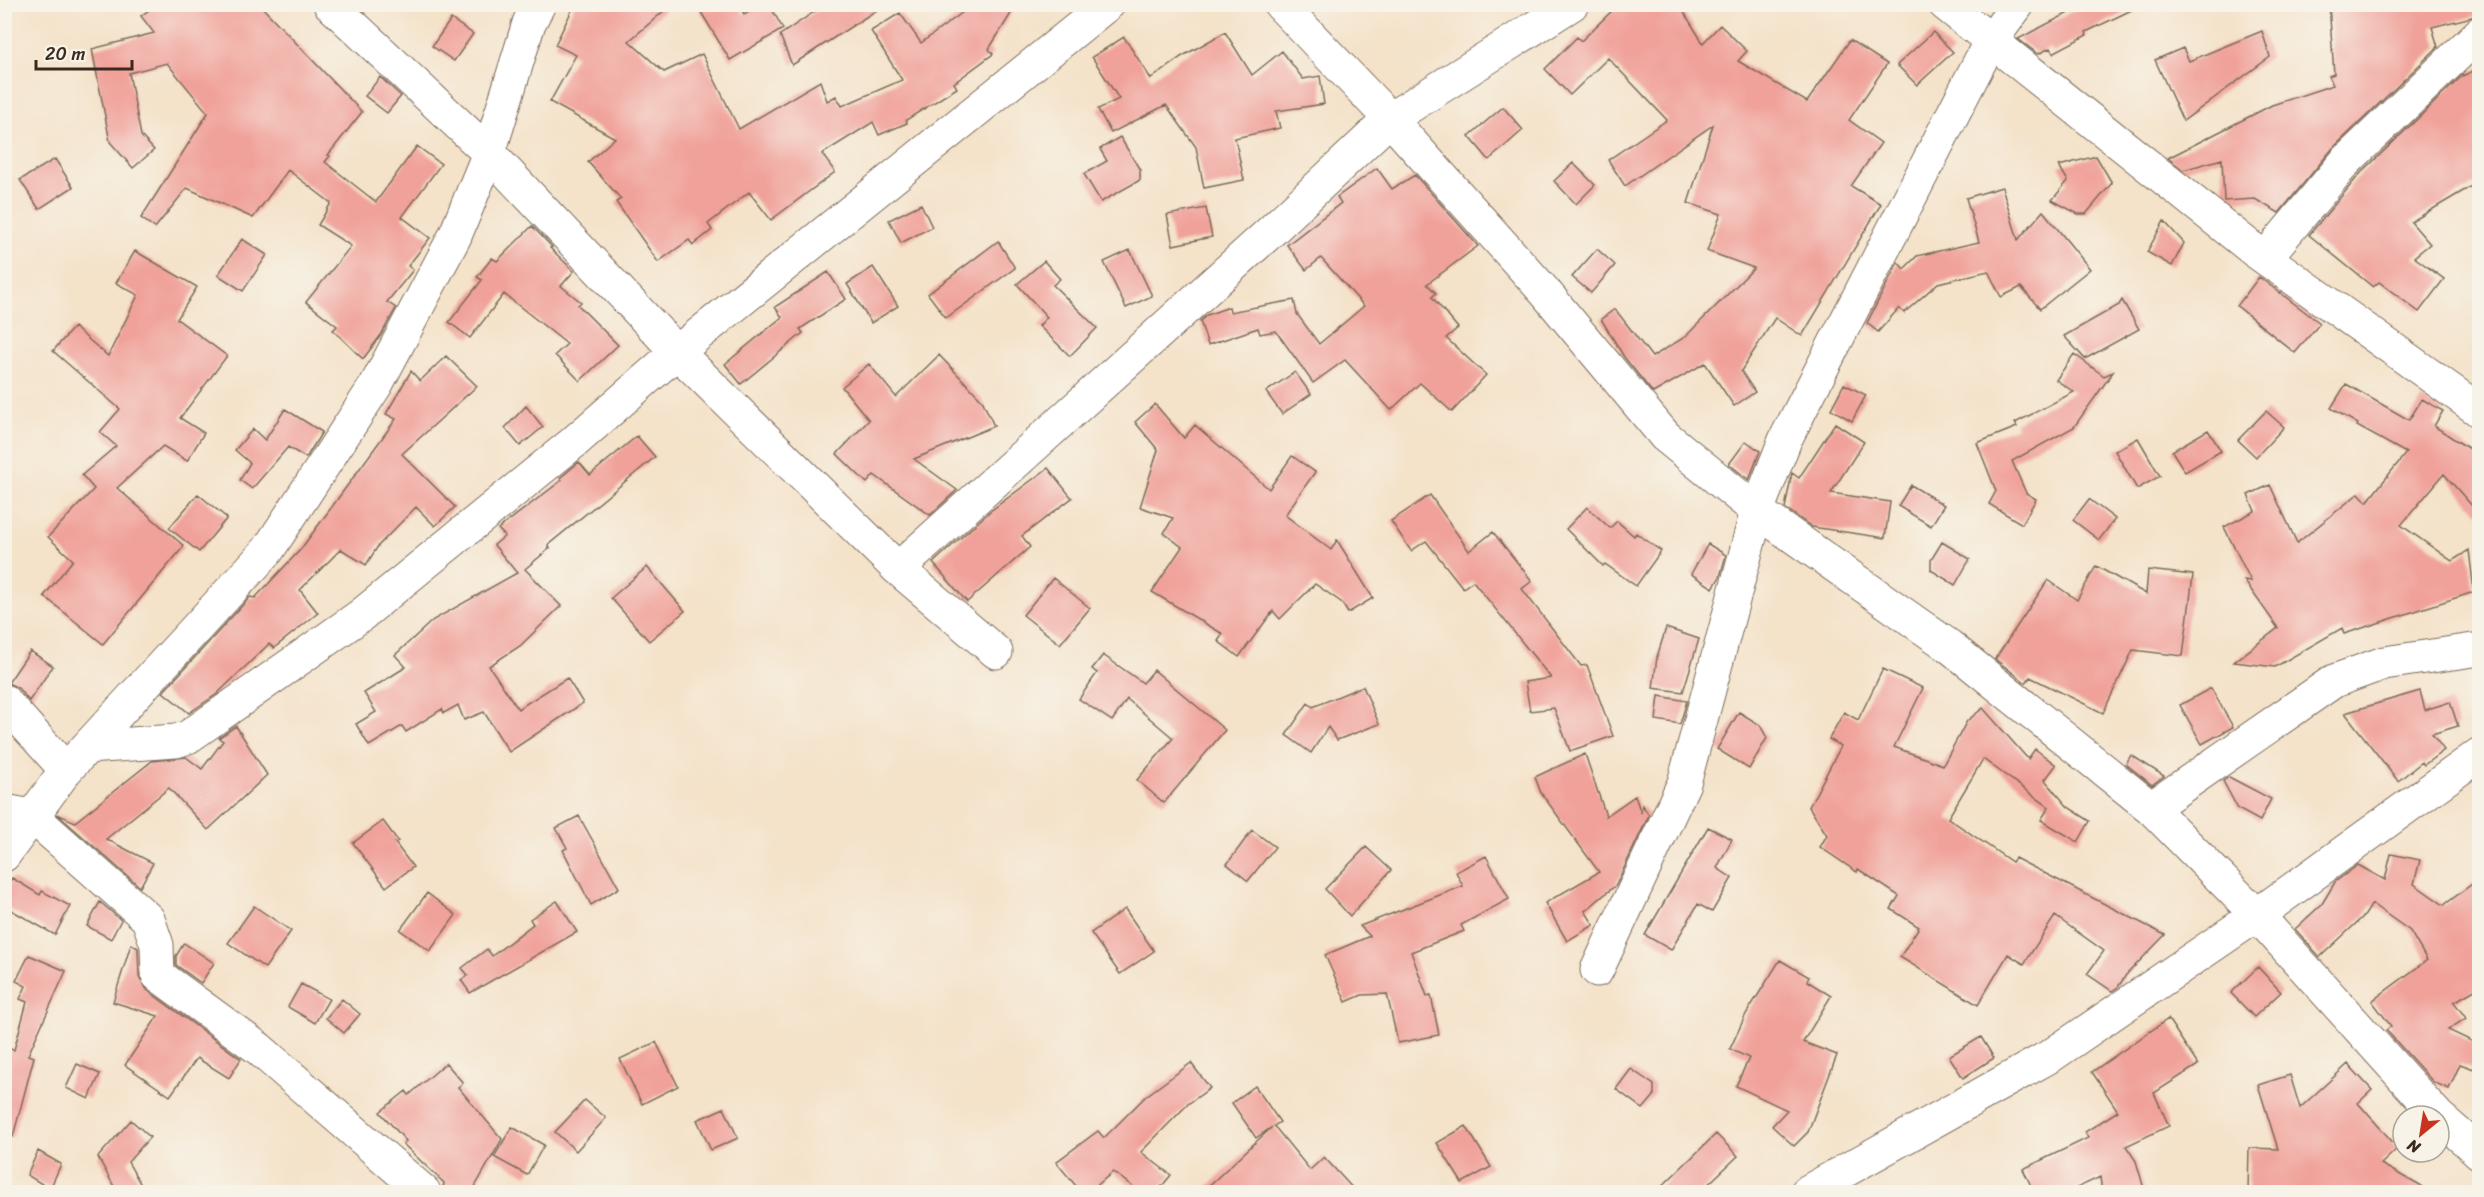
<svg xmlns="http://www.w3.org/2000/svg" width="2484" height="1197" viewBox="0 0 2484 1197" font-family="Sriracha,sans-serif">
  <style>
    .building { fill: #f0a19a }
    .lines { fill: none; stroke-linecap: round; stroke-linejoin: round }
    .street-casing { stroke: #7c6a5a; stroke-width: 35 }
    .street { stroke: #fff; stroke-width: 33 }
  </style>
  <rect width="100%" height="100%" fill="#f7f3e8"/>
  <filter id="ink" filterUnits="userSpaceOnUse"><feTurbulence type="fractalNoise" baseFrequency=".0167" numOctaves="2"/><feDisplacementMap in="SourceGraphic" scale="12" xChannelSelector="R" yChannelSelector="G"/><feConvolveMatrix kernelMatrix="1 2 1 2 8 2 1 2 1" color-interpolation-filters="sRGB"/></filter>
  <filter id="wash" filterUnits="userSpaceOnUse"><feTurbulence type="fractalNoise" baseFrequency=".008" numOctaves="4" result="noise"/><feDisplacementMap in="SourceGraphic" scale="24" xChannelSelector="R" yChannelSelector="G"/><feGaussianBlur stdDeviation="1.35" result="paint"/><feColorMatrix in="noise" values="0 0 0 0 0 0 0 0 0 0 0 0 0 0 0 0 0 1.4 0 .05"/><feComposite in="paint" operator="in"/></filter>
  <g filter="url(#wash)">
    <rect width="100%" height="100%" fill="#f4e2c9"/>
    <g id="blocks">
      <path class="building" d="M 157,4 L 259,4 L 362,112 L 328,155 L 330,156 L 325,162 L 376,202 L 417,146 L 441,164 L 402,217 L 430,238 L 408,266 L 413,270 L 387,302 L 396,308 L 381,335 L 363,359 L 333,330 L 337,326 L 306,302 L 351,246 L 318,225 L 331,203 L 288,170 L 253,218 L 187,188 L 155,228 L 141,218 L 208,113 L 167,63 L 129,73 L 141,136 L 154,150 L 133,168 L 110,142 L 92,49 L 154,33 L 141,16 Z
        M 575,4 L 672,4 L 629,41 L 664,72 L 702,54 L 739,129 L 820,81 L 827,101 L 836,96 L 842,106 L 902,80 L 871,31 L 900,13 L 921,43 L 974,4 L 1017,4 L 989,49 L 993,54 L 954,83 L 957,88 L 906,120 L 907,123 L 879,135 L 873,122 L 822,154 L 835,172 L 771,220 L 749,192 L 708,224 L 712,230 L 693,245 L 689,240 L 658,262 L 616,202 L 621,199 L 588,162 L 615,138 L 550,102 L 576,55 L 555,45 Z
        M 696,4 L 738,4 L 744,14 L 762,4 L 769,4 L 783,29 L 730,60 Z
        M 826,4 L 886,4 L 792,65 L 780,35 Z
        M 1619,4 L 1679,4 L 1703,43 L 1720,25 L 1747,51 L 1738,61 L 1807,102 L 1850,40 L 1887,64 L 1849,120 L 1881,143 L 1851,186 L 1881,204 L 1802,336 L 1775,318 L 1741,371 L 1755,392 L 1734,406 L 1705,363 L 1653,393 L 1624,357 L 1601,319 L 1615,309 L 1652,357 L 1685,337 L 1754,268 L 1707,251 L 1721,214 L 1688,203 L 1713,125 L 1625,186 L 1608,160 L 1667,120 L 1608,58 L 1570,95 L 1545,69 L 1577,37 L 1581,41 Z
        M 2086,4 L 2144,4 L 2086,32 L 2087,35 L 2053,53 L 2050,48 L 2038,54 L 2018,39 Z
        M 2329,4 L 2480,4 L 2480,15 L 2432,27 L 2438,47 L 2333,148 L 2279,213 L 2255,199 L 2224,201 L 2222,159 L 2183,170 L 2168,158 L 2272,105 L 2333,85 L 2329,76 L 2334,74 Z
        M 451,19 L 473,34 L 454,61 L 432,46 Z
        M 2262,31 L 2270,57 L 2183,121 L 2155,60 L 2183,48 L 2189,61 Z
        M 1225,32 L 1252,75 L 1282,51 L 1303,79 L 1320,76 L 1324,104 L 1276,111 L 1280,128 L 1235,138 L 1244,180 L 1204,188 L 1196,147 L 1166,105 L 1111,133 L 1098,109 L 1119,99 L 1092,57 L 1124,37 L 1151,79 L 1181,57 Z
        M 1933,32 L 1953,52 L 1917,85 L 1897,65 Z
        M 2480,68 L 2480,181 L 2411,222 L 2430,244 L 2414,257 L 2444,279 L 2419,312 L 2379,282 L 2373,287 L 2309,235 L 2360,174 L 2462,76 Z
        M 380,77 L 401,96 L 387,113 L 365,96 Z
        M 1503,107 L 1523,130 L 1489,160 L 1469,136 Z
        M 1120,137 L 1140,170 L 1140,180 L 1101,202 L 1084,174 L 1107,161 L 1100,149 Z
        M 2096,156 L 2112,183 L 2086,214 L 2078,214 L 2052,200 L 2068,181 L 2059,166 Z
        M 55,159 L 73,187 L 39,209 L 20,180 Z
        M 1573,163 L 1595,185 L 1576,204 L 1554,181 Z
        M 1377,168 L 1392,189 L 1415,175 L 1478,246 L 1427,284 L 1436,293 L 1432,297 L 1458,328 L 1446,338 L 1486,375 L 1452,412 L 1420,383 L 1391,410 L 1345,360 L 1313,383 L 1276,331 L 1260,334 L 1258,328 L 1208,345 L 1200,321 L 1207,315 L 1229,307 L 1230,312 L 1294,300 L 1297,314 L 1319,344 L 1364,306 L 1321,258 L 1306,270 L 1287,245 L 1341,203 L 1337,197 Z
        M 2002,187 L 2018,240 L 2043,211 L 2090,269 L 2040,309 L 2021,287 L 2001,297 L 1988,271 L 1938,283 L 1904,313 L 1899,308 L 1878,332 L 1867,323 L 1898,262 L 1904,269 L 1917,256 L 1979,242 L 1966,198 Z
        M 921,204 L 932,227 L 901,243 L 889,220 Z
        M 1206,208 L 1212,237 L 1173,245 L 1167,215 Z
        M 2164,221 L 2184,243 L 2172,266 L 2147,252 Z
        M 532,226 L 552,247 L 550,248 L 574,271 L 561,286 L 581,302 L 578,305 L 618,345 L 580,381 L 555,355 L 567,344 L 504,294 L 470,338 L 449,322 L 482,280 L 477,277 L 492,258 L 497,261 Z
        M 242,239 L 267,255 L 243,291 L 218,275 Z
        M 998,241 L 1015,268 L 946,318 L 928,294 Z
        M 1597,249 L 1615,265 L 1591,293 L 1572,277 Z
        M 1130,250 L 1152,296 L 1126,308 L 1104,262 Z
        M 135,251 L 197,287 L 177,319 L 227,356 L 180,418 L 204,433 L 187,461 L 163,446 L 117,488 L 184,546 L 103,644 L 44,596 L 73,560 L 48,537 L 94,489 L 82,475 L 116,446 L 100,432 L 120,409 L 53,351 L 74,327 L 108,356 L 138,295 L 116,283 Z
        M 1044,261 L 1060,279 L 1053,285 L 1097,328 L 1070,356 L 1039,326 L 1047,317 L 1017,284 Z
        M 873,267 L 898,306 L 871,323 L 847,284 Z
        M 828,272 L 846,299 L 800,329 L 803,333 L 741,384 L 725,364 L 782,317 L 775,307 Z
        M 2259,277 L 2320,323 L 2295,353 L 2237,306 Z
        M 2122,300 L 2139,329 L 2085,359 L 2064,336 L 2119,305 Z
        M 2074,354 L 2104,376 L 2113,372 L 2074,427 L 2012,461 L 2026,493 L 2036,499 L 2022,524 L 1989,504 L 1996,491 L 1977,443 L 2017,427 L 2015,423 L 2074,392 L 2056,380 Z
        M 939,355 L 982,400 L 994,426 L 914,459 L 957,490 L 930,515 L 874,475 L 867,483 L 837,454 L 869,420 L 842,387 L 869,364 L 896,397 Z
        M 446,356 L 477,386 L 402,454 L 455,507 L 435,526 L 416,507 L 378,546 L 366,565 L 341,549 L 300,590 L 318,613 L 274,648 L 269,644 L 217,694 L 189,713 L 163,692 L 250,597 L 255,598 L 301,549 L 396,419 L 386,414 L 411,371 L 420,381 Z
        M 1295,372 L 1311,394 L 1282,414 L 1266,392 Z
        M 1844,384 L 1866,395 L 1852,421 L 1831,409 Z
        M 2346,384 L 2409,420 L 2422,399 L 2443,411 L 2434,426 L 2480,456 L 2480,515 L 2444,474 L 2401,525 L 2452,561 L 2469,550 L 2474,592 L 2344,634 L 2342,628 L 2275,667 L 2234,662 L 2278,628 L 2244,580 L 2251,581 L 2224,527 L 2255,511 L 2248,495 L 2270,485 L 2297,543 L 2359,493 L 2367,502 L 2406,453 L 2357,426 L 2358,424 L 2331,408 Z
        M 1155,404 L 1184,438 L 1195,425 L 1269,489 L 1292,456 L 1315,472 L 1285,515 L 1331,550 L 1337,540 L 1373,598 L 1348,613 L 1341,602 L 1315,584 L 1280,619 L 1273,611 L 1239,657 L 1218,641 L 1223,634 L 1152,592 L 1182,547 L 1164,533 L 1173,518 L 1140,507 L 1158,450 L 1135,422 Z
        M 526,406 L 543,427 L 520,446 L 505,428 Z
        M 285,409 L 322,432 L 306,458 L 288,447 L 252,489 L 240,480 L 250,463 L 235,450 L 253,429 L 265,440 Z
        M 2266,411 L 2284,427 L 2256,457 L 2238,440 Z
        M 1835,423 L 1864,442 L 1831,493 L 1890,502 L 1885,538 L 1812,527 L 1785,508 L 1792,473 L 1799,478 Z
        M 2208,430 L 2221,451 L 2185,472 L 2172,451 Z
        M 637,436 L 655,457 L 548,545 L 550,548 L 525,569 L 561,606 L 520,646 L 489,666 L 518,709 L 567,678 L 583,703 L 509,752 L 484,712 L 464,720 L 458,705 L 444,713 L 442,709 L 406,732 L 402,726 L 369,746 L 356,724 L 376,712 L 364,693 L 406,667 L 395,655 L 433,620 L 517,573 L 494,545 L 505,536 L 498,529 L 562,480 L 560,478 L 579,462 L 590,475 Z
        M 2138,438 L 2160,476 L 2137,489 L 2115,451 Z
        M 1746,441 L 1760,451 L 1749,480 L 1729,464 Z
        M 1048,468 L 1072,498 L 1022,536 L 1030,547 L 967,602 L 933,563 L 989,512 Z
        M 1911,485 L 1944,505 L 1931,526 L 1898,506 Z
        M 198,494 L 227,518 L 199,552 L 169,528 Z
        M 1430,495 L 1469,551 L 1493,532 L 1532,581 L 1522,589 L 1581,666 L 1587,665 L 1613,736 L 1570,751 L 1554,708 L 1530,711 L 1525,682 L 1551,678 L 1473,581 L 1463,588 L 1426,541 L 1411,551 L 1391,521 Z
        M 2089,499 L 2115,519 L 2099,540 L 2073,520 Z
        M 1587,507 L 1610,528 L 1617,521 L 1634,536 L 1636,533 L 1661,551 L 1636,586 L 1605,564 L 1603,566 L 1566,529 Z
        M 1942,542 L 1970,559 L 1955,585 L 1931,570 L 1931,560 Z
        M 1708,544 L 1726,555 L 1720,577 L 1713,588 L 1691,574 Z
        M 2096,566 L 2146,594 L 2148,570 L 2193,575 L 2183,656 L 2133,650 L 2103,713 L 2030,677 L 2026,683 L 1995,659 L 2048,580 L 2077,600 Z
        M 647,567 L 685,611 L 649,641 L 611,598 Z
        M 1053,578 L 1090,608 L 1060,644 L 1023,615 Z
        M 1666,628 L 1699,639 L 1683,692 L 1653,688 L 1657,657 Z
        M 30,651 L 53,666 L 29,701 L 18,688 L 8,683 Z
        M 1103,655 L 1143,683 L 1154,670 L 1225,730 L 1164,803 L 1137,780 L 1173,738 L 1127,699 L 1112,721 L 1079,699 L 1097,673 L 1092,669 Z
        M 1883,669 L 1923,688 L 1894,747 L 1943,765 L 1967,721 L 1983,708 L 2028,759 L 2035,749 L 2056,765 L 2045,780 L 2068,807 L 2090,821 L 2078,842 L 2041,820 L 2049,807 L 1983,759 L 1948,818 L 2012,862 L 2015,858 L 2165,935 L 2126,975 L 2118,987 L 2112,991 L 2087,974 L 2104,951 L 2055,916 L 2024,964 L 2008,954 L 1978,1005 L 1900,957 L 1919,927 L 1891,909 L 1899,896 L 1858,869 L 1857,872 L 1820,847 L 1827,835 L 1809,807 L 1841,746 L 1829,739 L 1844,712 L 1858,720 Z
        M 1363,686 L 1379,724 L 1337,740 L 1328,727 L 1311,753 L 1286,735 L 1308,703 L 1313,707 Z
        M 2211,688 L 2233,727 L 2202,744 L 2180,705 Z
        M 2420,691 L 2425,710 L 2450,702 L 2458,726 L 2432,734 L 2444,750 L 2424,765 L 2422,762 L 2398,781 L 2345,713 Z
        M 1659,696 L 1687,701 L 1680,724 L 1656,720 Z
        M 1739,712 L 1760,725 L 1767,738 L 1749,769 L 1717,749 Z
        M 236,726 L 267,775 L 208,830 L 169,788 L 106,839 L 153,863 L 140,887 L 57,814 L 75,822 L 152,761 L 186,757 L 202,769 L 223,741 L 219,738 Z
        M 1585,754 L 1606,816 L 1635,796 L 1641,813 L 1642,805 L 1649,815 L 1616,885 L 1585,911 L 1594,925 L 1567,941 L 1545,903 L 1599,872 L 1541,793 L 1535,777 Z
        M 2131,755 L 2164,776 L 2152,785 L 2126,764 Z
        M 2229,777 L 2271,799 L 2260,821 L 2238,809 L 2223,781 Z
        M 579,816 L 619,888 L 591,905 L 563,850 L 567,848 L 556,828 Z
        M 383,821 L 398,841 L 395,843 L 413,867 L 386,887 L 353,843 Z
        M 1708,827 L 1732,839 L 1717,868 L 1732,878 L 1712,912 L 1698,904 L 1671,950 L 1645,935 Z
        M 1252,830 L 1275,847 L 1248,881 L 1227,864 Z
        M 1366,847 L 1391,870 L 1350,916 L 1325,889 Z
        M 2391,854 L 2420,860 L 2414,884 L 2444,905 L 2480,878 L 2480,987 L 2454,1002 L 2466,1018 L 2448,1030 L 2480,1045 L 2480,1056 L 2474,1069 L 2460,1064 L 2449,1089 L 2433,1082 L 2386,1030 L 2391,1026 L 2372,1001 L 2427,960 L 2410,931 L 2372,904 L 2365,915 L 2320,957 L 2295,929 L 2322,904 L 2335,882 L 2358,865 L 2385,880 Z
        M 1486,856 L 1509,899 L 1461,925 L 1464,931 L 1411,952 L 1427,996 L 1431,995 L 1439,1035 L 1398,1043 L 1387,994 L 1362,995 L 1346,1002 L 1325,955 L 1370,936 L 1360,926 L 1463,886 L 1456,872 Z
        M 12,878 L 40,895 L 42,891 L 70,906 L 55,935 L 4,906 L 4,892 Z
        M 427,893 L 456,915 L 430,951 L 400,930 Z
        M 557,901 L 577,932 L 470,993 L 461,980 L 468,975 L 462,968 L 487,949 L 492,956 L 533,924 L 530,919 Z
        M 100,902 L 121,920 L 111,939 L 87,926 Z
        M 254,906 L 291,931 L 265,968 L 228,943 Z
        M 1125,909 L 1154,951 L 1120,974 L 1091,933 Z
        M 184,943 L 214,963 L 201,983 L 176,965 L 176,956 Z
        M 131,944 L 138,948 L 139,976 L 147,990 L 241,1059 L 229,1078 L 197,1058 L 170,1096 L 125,1065 L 158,1016 L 113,1002 Z
        M 29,955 L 66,971 L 28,1055 L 34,1057 L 13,1137 L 4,1136 L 4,1047 L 14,1050 L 27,1002 L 20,999 L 26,986 L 16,981 Z
        M 1780,960 L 1809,977 L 1807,981 L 1831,996 L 1803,1042 L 1837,1055 L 1808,1132 L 1794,1146 L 1772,1126 L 1787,1110 L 1736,1086 L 1749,1058 L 1730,1049 L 1746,1014 Z
        M 2258,967 L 2281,992 L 2254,1017 L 2231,993 Z
        M 301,984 L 329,999 L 315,1023 L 288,1007 Z
        M 342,999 L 360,1014 L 344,1033 L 326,1018 Z
        M 2168,1019 L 2198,1065 L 2154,1093 L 2169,1126 L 2126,1146 L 2136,1161 L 2145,1192 L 2102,1192 L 2100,1177 L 2068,1192 L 2034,1192 L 2023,1169 L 2088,1138 L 2085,1132 L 2118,1111 L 2092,1072 Z
        M 1981,1037 L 1994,1058 L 1963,1078 L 1949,1056 Z
        M 656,1042 L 678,1086 L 642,1104 L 620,1059 Z
        M 446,1063 L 463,1083 L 458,1087 L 502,1139 L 472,1192 L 442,1192 L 444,1183 L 403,1144 L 406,1141 L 380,1112 L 406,1091 L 409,1095 Z
        M 1191,1063 L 1210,1088 L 1188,1104 L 1141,1152 L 1171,1175 L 1157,1192 L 1140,1192 L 1113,1172 L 1089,1192 L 1081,1192 L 1056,1162 L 1098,1131 L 1104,1138 L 1146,1096 Z
        M 77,1064 L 100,1074 L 89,1099 L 66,1088 Z
        M 2348,1064 L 2372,1090 L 2358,1103 L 2398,1148 L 2381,1164 L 2431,1192 L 2248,1192 L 2249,1148 L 2278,1149 L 2258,1085 L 2290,1075 L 2300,1108 Z
        M 1631,1069 L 1654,1085 L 1654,1096 L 1643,1109 L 1616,1089 Z
        M 1255,1086 L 1280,1122 L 1274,1126 L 1310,1170 L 1324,1157 L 1356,1192 L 1202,1192 L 1272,1127 L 1256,1138 L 1232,1103 Z
        M 585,1100 L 606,1118 L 576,1151 L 555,1132 Z
        M 724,1108 L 738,1138 L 711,1150 L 697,1120 Z
        M 131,1120 L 150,1137 L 128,1162 L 145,1192 L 117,1192 L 98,1157 Z
        M 1466,1126 L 1491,1167 L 1462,1183 L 1437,1143 Z
        M 512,1127 L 544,1145 L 527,1175 L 494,1157 Z
        M 1716,1134 L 1738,1156 L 1700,1192 L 1656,1192 Z
        M 38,1151 L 61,1164 L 50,1189 L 27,1175 Z"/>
    </g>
  </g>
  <g filter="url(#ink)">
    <use href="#blocks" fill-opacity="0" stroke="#7c6a5a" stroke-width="1.5"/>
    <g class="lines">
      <defs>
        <path id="street" d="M 330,4 L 489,153 L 677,352 L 898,569 L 996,652
          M 1280,4 L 1390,119 L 1545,292 L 1665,436 L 1757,511 L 1949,646 L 2151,808 L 2257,915 L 2438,1116
          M 1945,4 L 2255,251 L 2480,411
          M 2265,258 L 2346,161 L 2480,33
          M 898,569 L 1268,234 L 1390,119 L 1572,4
          M 4,701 L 66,770
          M 87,747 L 176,741 L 188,737 L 360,616 L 573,443 L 677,352 L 1108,4
          M 2151,808 L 2334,681 L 2384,663 L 2480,649
          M 4,811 L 32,816 L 148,919 L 157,945 L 158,975 L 258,1048 L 424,1192
          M 4,855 L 66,770 L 268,550 L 376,385 L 455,236 L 489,153 L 529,23 L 539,4
          M 1597,970 L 1684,783 L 1757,511 L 1785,440 L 1990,42 L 2018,4
          M 2439,1117 L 2480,1153
          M 1807,1192 L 2052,1055 L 2257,915 L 2480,754"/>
      </defs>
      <use href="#street" class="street-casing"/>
      <use href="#street" class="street"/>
    </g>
  </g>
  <rect width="2484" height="1197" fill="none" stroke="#f7f3e8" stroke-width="24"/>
  <g transform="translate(2421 1134) rotate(210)"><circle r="28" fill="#f7f3e8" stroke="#aca397" stroke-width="1.5"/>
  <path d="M0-4.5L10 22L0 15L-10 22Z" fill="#c8321e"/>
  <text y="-9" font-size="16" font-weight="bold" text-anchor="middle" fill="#3b2a1e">N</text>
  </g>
  <path d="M36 60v9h96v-9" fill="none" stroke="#3b2a1e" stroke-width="3"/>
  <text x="45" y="60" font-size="18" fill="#3b2a1e" stroke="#f7f3e8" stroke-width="4.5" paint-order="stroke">20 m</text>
</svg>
